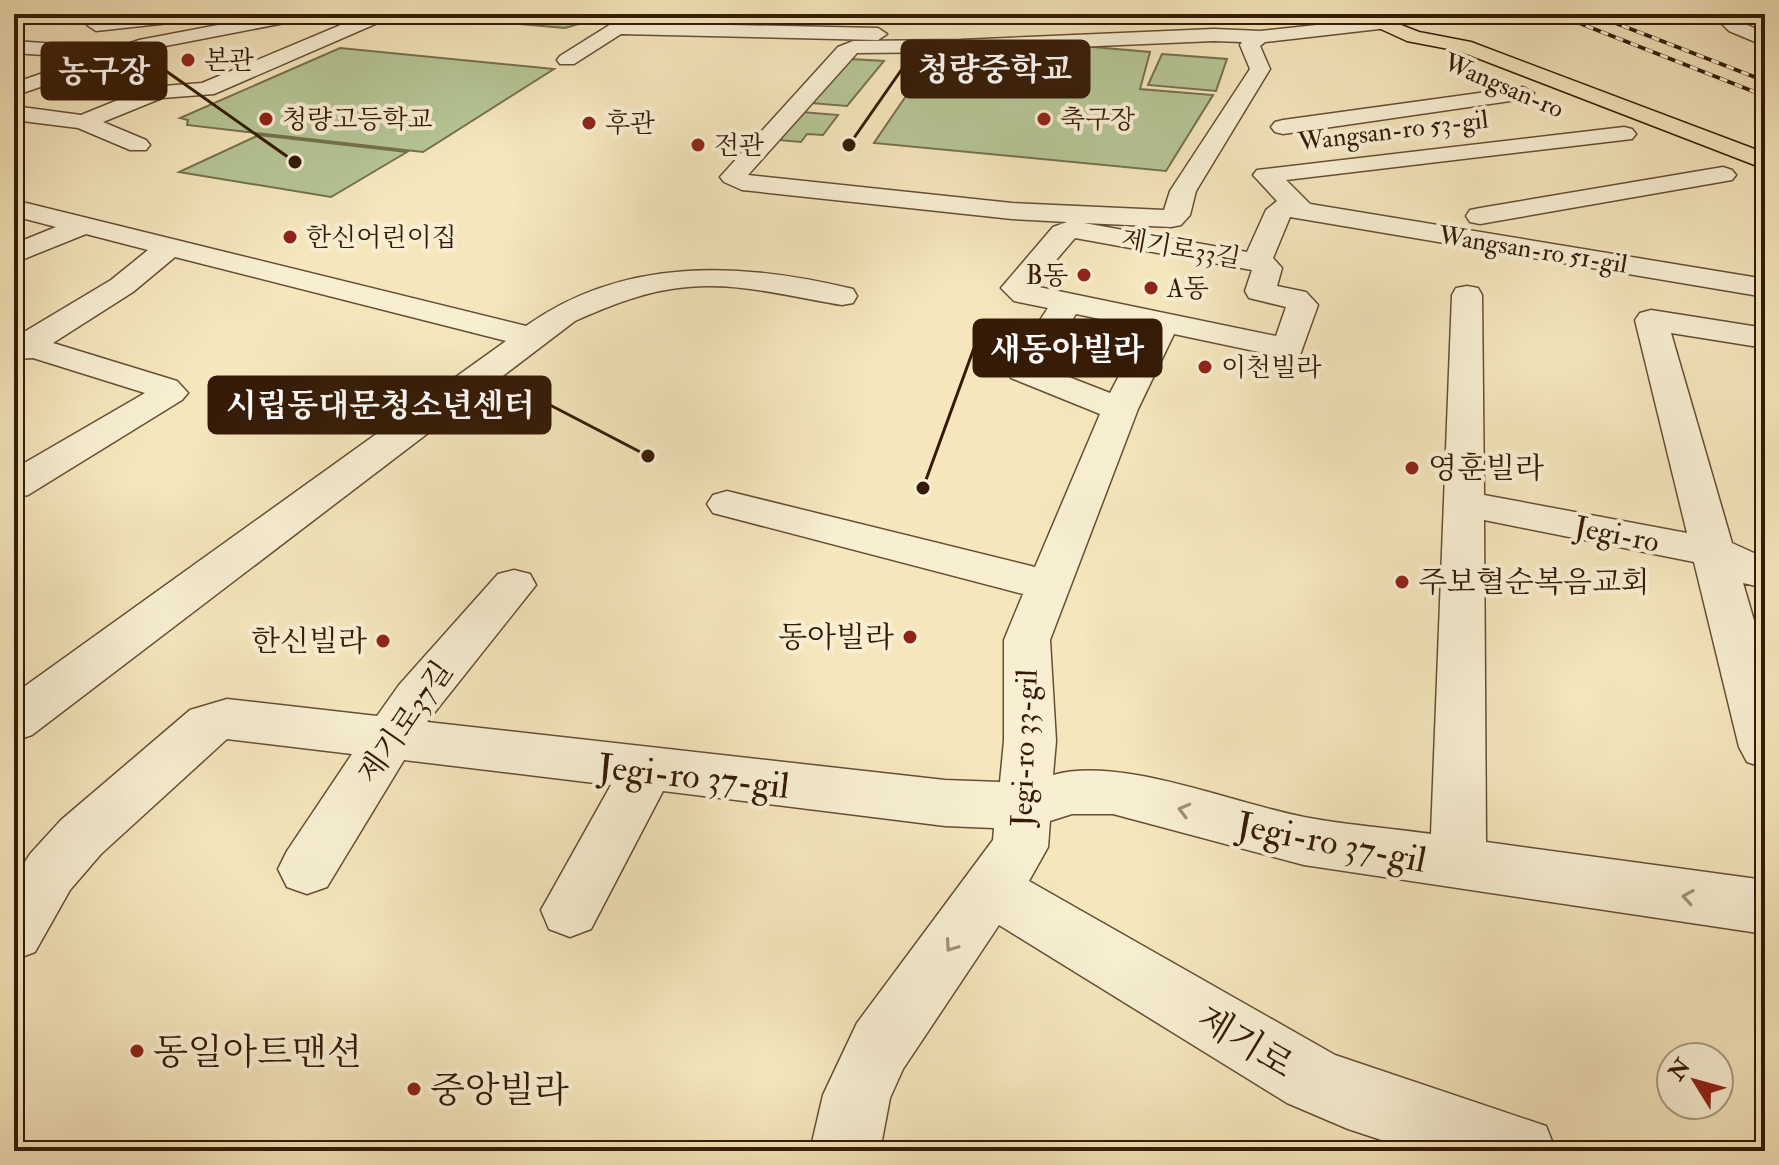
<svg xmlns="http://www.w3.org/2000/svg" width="1779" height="1165" viewBox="0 0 1779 1165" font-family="'IM FELL Double Pica','Noto Serif KR',serif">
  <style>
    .green { fill: #b6c696; stroke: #76704e; stroke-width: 2 }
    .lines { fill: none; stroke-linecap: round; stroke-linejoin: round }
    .minor-casing { stroke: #654e34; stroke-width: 3 }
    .major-casing { stroke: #351b07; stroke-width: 3 }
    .minor { fill: #f8efd3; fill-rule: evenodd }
    .major { fill: #f5e6bc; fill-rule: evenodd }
    .rail-casing { stroke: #351b07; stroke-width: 4 }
    .rail { stroke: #f8efd3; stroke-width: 3; stroke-dasharray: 8; stroke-linecap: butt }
    .oneway { stroke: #a09077 }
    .poi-dot { fill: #8f2418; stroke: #f8efd3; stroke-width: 3 }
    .labels { text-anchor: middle; stroke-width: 8; stroke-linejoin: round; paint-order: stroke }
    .far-poi-label { font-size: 26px; fill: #351b07; stroke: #f8efd3; text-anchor: start }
    .far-street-label { font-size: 26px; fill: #351b07; stroke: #f8efd3 }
    .poi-label { font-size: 30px; fill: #351b07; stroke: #f8efd3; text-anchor: start }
    .street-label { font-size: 30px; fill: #351b07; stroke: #f8efd3 }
    .near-street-label { font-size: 36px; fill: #351b07; stroke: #f8efd3 }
    .near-poi-label { font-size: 36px; fill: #351b07; stroke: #f8efd3; text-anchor: start }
    .leader { fill: none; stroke: #351b07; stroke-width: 3 }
    .callout-dot { fill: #351b07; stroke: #f8efd3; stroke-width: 3 }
    .callout { fill: #351b07; stroke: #351b07; stroke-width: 3 }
    .callout-label { font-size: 32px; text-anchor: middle; font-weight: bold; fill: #fff }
  </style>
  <rect width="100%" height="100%" fill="#f5e6bc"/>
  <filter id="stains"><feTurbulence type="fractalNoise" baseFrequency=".0025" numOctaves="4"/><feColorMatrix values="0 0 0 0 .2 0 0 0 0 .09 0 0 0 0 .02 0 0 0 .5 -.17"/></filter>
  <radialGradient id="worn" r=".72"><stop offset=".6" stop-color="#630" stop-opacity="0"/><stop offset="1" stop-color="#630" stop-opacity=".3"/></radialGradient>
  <path class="green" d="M 449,14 L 534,16 L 585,22 L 565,28 L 437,17 Z
    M 1070,45 L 1150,52 L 1140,89 L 1213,95 L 1166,171 L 874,143 L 938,49 Z
    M 340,48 L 554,69 L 423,152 L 187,125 L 188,120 L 180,118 Z
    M 1162,54 L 1227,59 L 1216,91 L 1148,85 Z
    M 850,59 L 884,61 L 847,106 L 810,103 Z
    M 802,112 L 838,115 L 823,135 L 807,134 L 801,142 L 778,140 Z
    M 259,135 L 407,152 L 331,197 L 179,172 Z"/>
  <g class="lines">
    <defs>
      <path id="minor" d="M 154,14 L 175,14 L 178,18 L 169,23 L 96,31 L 87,25 L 96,19 Z
        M 276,14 L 314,14 L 305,19 L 150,49 L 14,96 L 14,83 L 139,40 Z
        M 367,14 L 392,14 L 389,18 L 214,94 L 162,98 L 103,122 L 146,140 L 150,145 L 146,150 L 130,150 L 78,128 L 14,120 L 14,106 L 81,115 L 150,87 L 202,83 Z
        M 627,14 L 648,14 L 638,23 L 878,28 L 887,34 L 878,40 L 621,34 L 574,64 L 560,64 L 557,60 L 560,56 Z
        M 1008,14 L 999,19 L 900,20 L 891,15 Z
        M 1712,14 L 1732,14 L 1743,23 L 1765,33 L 1765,46 L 1729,31 Z
        M 1381,18 L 1390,24 L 1388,28 L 1265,42 L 1260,46 L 1270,69 L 1196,191 L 1190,215 L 1181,225 L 1171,227 L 1084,223 L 1247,252 L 1266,210 L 1277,201 L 1253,175 L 1257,170 L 1624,127 L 1632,129 L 1636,134 L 1632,139 L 1286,180 L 1310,204 L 1765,279 L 1765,297 L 1290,217 L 1273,258 L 1282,268 L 1277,286 L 1306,292 L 1318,305 L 1300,355 L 1288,358 L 1174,334 L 1138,409 L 1050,640 L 1056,741 L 1053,775 C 1121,756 1232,803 1304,817 C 1345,825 1389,828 1431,834 L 1452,295 L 1456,288 L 1467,286 L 1478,288 L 1482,295 L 1484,495 L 1687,533 L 1635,320 L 1640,313 L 1651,310 L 1765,328 L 1765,348 L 1671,333 L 1732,543 L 1765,558 L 1765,588 L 1743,583 L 1765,658 L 1765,768 L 1747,762 L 1739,747 L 1694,562 L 1484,520 L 1486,842 L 1765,880 L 1765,934 L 1304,865 L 1113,814 L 1072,814 L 1050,821 L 1048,847 L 1029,881 L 1335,1055 L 1546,1126 L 1556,1151 L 1415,1151 L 1348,1129 L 1287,1103 L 999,925 L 903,1069 L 890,1098 L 880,1151 L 810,1151 L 823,1095 L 857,1023 L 993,840 L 994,828 L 945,826 L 663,791 L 591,929 L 570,937 L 549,929 L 541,910 L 611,785 L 404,760 L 327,887 L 307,894 L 287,887 L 278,869 L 287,851 L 352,754 L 227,739 L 101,854 L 70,890 L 35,952 L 14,960 L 14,879 L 30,854 L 61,820 L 190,710 L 227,699 L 377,716 L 399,685 L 498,574 L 514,570 L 530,574 L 536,585 L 427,722 L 945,780 L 1000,782 L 1004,741 L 1004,640 L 1023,594 L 713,513 L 707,504 L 713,495 L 727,491 L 1035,567 L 1100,414 L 1011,378 L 1006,371 L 1048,308 L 1014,301 L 1001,288 L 1053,227 L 1067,222 L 1012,219 L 742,190 L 724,182 L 720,177 L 838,47 L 853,41 L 961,40 L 1214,29 L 1260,31 ZM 1214,41 L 1242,42 L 1240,45 L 1250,69 L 1170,191 L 1164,210 L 1012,203 L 748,175 L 857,53 L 961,52 ZM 1075,238 L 1252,270 L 1245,291 L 1249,298 L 1286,307 L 1276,336 L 1034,286 ZM 1076,314 L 1144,328 L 1110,393 L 1043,367 Z
        M 14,41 L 58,44 L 68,50 L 58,56 L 14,53 Z
        M 1523,87 L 1534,93 L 1531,98 L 1283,134 L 1275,132 L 1271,127 L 1275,122 L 1283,120 Z
        M 1723,167 L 1732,170 L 1736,175 L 1732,180 L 1480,224 L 1470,222 L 1466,216 L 1470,210 L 1480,208 Z
        M 14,200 L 526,326 C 624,256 741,262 853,289 L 857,296 L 853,303 L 842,305 C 792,297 739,282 688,287 C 648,290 611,305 575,321 L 32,735 L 14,741 L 14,694 L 506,341 L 175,257 L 133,292 L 53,343 L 177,381 L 188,393 L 182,400 L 28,495 L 14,498 L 14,469 L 145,393 L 33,358 L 14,359 L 14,338 L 111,280 L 148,250 L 86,234 L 14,263 L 14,244 L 56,227 L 14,216 Z"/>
      <path id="major" d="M 1348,14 L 1373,14 L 1419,32 L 1471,42 L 1765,153 L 1765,169 L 1459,51 L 1407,41 Z"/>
    </defs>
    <use href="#minor" class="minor-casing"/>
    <use href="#major" class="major-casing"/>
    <use href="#minor" class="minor"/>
    <use href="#major" class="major"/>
    <defs>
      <path id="rail" d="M 1556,14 L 1765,96
        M 1592,14 L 1765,81"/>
    </defs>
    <use href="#rail" class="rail-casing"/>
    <use href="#rail" class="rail"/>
  </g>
  <defs><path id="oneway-chevron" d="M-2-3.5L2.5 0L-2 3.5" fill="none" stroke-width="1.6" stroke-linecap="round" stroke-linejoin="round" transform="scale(2)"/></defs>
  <g class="oneway">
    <use href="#oneway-chevron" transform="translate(1184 810) rotate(-165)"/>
    <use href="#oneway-chevron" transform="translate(1688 897) rotate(-171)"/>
    <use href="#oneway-chevron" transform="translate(951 946) rotate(125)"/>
  </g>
  <g class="poi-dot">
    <circle cx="188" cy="60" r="8"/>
    <circle cx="266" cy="119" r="8"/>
    <circle cx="1044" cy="119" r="8"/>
    <circle cx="589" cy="123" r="8"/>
    <circle cx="698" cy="145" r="8"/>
    <circle cx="290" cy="237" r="8"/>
    <circle cx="1084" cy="275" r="8"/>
    <circle cx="1151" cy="288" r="8"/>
    <circle cx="1205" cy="367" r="8"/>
    <circle cx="1412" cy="468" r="8"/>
    <circle cx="1402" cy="582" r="8"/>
    <circle cx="910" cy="637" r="8"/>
    <circle cx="383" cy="641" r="8"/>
    <circle cx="137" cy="1051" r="8"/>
    <circle cx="414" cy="1089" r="8"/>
  </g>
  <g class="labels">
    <g class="far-poi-label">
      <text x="204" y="69">본관</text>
      <text x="282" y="128">청량고등학교</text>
      <text x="1060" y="128">축구장</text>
      <text x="605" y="132">후관</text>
      <text x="714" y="154">전관</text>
      <text x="306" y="246">한신어린이집</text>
      <text x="1068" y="284" text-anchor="end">B동</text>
      <text x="1167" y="297">A동</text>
      <text x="1221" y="376">이천빌라</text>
    </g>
    <g class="far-street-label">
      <text transform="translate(1504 85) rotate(23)" y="9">Wangsan-ro</text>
      <text transform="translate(1393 130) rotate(-7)" y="9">Wangsan-ro 53-gil</text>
      <text transform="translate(1181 248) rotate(10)" y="9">제기로33길</text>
      <text transform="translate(1533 249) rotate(9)" y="9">Wangsan-ro 51-gil</text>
    </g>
    <g class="poi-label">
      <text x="1428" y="478">영훈빌라</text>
      <text x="1418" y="592">주보혈순복음교회</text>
      <text x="894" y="647" text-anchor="end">동아빌라</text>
      <text x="367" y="651" text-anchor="end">한신빌라</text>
    </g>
    <g class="street-label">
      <text transform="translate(1617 534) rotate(11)" y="10">Jegi-ro</text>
      <text transform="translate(405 722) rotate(-55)" y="10">제기로37길</text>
      <text transform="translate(1024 748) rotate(-88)" y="10">Jegi-ro 33-gil</text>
    </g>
    <g class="near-street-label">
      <text transform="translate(694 775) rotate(6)" y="13">Jegi-ro 37-gil</text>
      <text transform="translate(1332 841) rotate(11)" y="13">Jegi-ro 37-gil</text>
      <text transform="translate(1246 1041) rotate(31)" y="13">제기로</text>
    </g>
    <g class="near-poi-label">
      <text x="153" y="1064">동일아트맨션</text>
      <text x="430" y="1102">중앙빌라</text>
    </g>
  </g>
  <path class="leader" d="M849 145L902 69M295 162L166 71M923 488L974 348M648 456L550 405"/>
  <g class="callout-dot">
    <circle cx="849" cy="145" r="8"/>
    <circle cx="295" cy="162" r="8"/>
    <circle cx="923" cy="488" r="8"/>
    <circle cx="648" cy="456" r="8"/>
  </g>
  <g class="callout">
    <rect x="902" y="41" width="187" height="56" rx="8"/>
    <rect x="42" y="43" width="124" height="56" rx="8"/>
    <rect x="974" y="320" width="187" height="56" rx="8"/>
    <rect x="209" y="377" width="341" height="56" rx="8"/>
  </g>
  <g class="callout-label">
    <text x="995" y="80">청량중학교</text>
    <text x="104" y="82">농구장</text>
    <text x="1067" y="360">새동아빌라</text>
    <text x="380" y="416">시립동대문청소년센터</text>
  </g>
  <rect width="1779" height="1165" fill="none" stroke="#f5e6bc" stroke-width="48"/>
  <rect x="16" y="16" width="1747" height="1133" fill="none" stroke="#351b07" stroke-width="4"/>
  <rect x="24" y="24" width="1731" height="1117" fill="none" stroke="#351b07" stroke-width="2"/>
  <g transform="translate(1695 1081) rotate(307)"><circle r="38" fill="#f8efd3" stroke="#aa9a81" stroke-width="2"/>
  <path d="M0-6L14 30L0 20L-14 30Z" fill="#8f2418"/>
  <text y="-12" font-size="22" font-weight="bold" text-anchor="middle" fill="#351b07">N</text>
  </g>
  <rect width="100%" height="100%" filter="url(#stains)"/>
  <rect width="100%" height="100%" fill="url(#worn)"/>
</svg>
